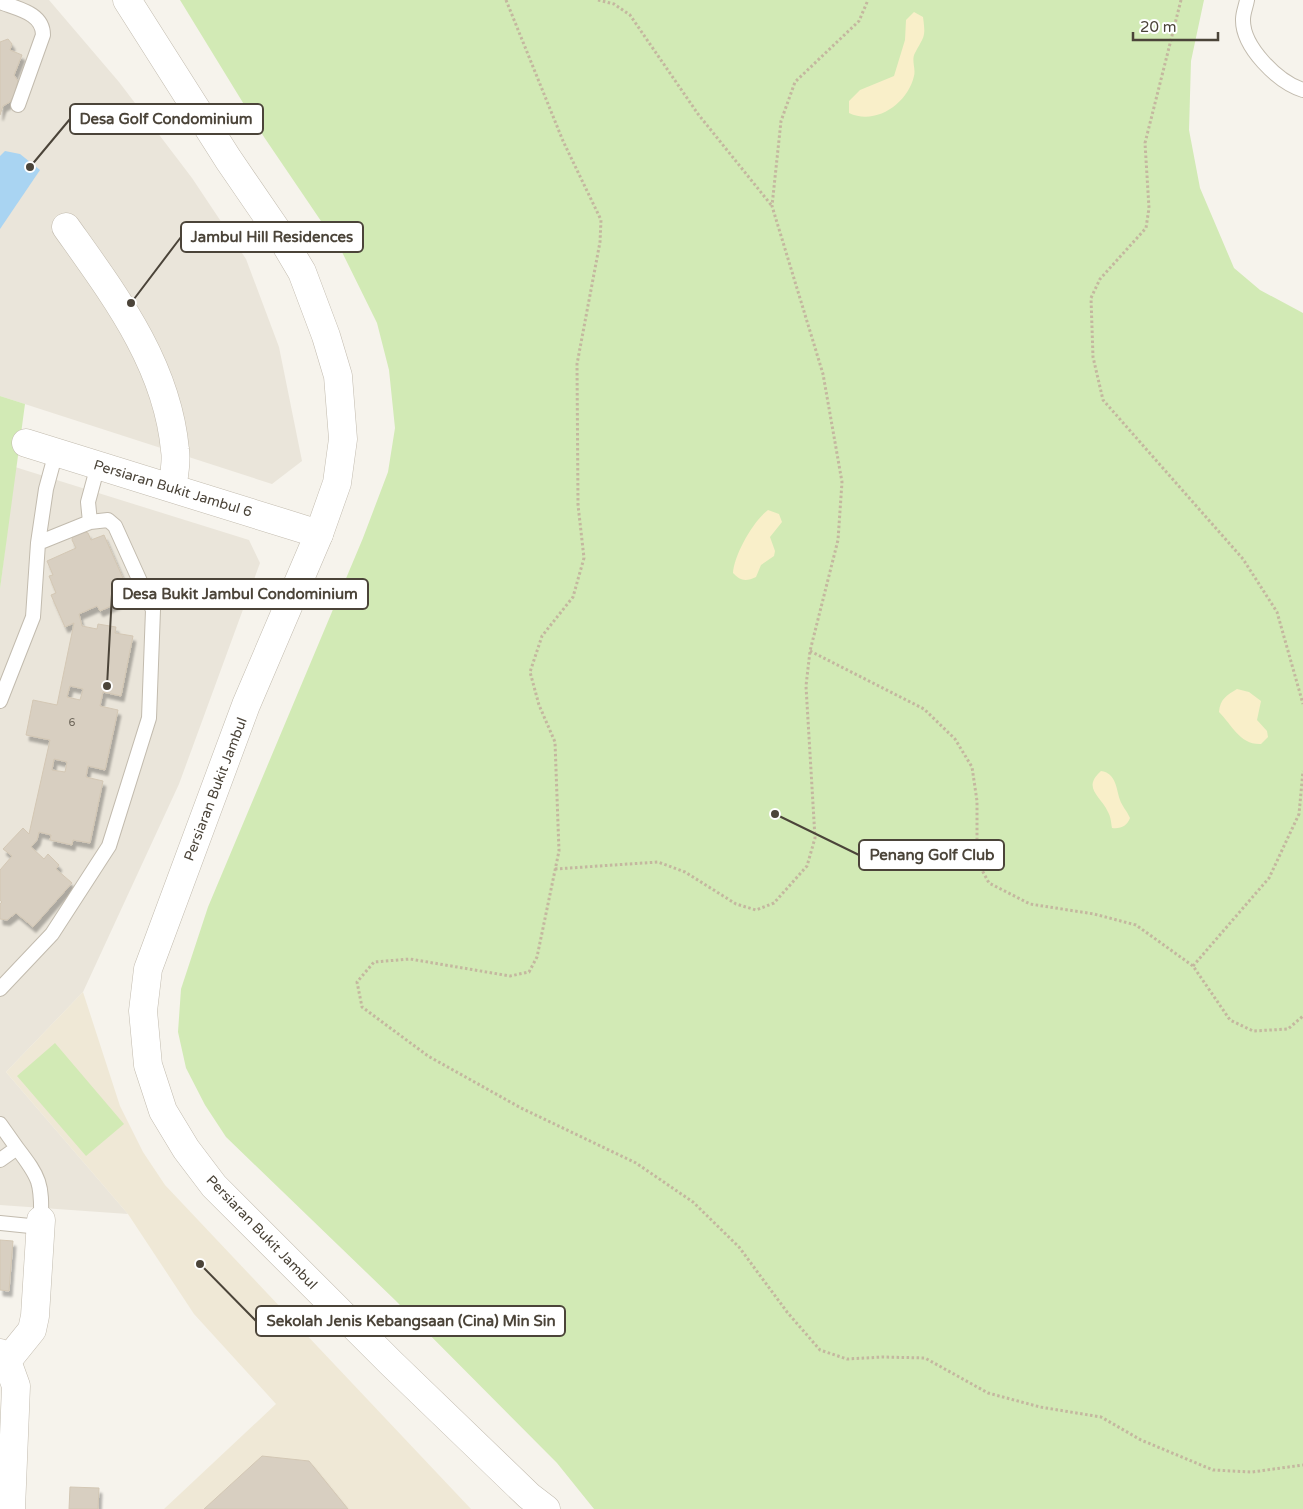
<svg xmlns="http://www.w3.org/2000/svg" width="1303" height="1509" viewBox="0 0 1303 1509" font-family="'Varela Round',sans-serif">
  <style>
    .residential { fill: #eae5da }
    .education { fill: #efe8d6 }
    .green { fill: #d2eab5 }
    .sand { fill: #f9efc9 }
    .water { fill: #a9d4f2 }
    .building { fill: #d8cfc1; stroke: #d3c7b4; fill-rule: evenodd; filter: url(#shadow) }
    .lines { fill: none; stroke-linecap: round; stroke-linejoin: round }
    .service-casing { stroke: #c2bbae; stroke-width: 16 }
    .minor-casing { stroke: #c2bbae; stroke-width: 29 }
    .tertiary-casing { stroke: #c2bbae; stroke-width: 29 }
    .path { stroke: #c4b79f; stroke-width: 3; stroke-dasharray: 2.5 2.5; stroke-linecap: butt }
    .service { stroke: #fff; stroke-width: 14 }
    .minor { stroke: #fff; stroke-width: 28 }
    .tertiary { stroke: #fff; stroke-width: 28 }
    .labels { text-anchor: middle; stroke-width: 4; stroke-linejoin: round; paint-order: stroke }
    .number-label { font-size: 11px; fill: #6e675b }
    .street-label { font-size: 14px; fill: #4b4439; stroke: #fff }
    .leader { fill: none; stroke: #4b4439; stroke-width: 2 }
    .callout-dot { fill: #4b4439; stroke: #fff; stroke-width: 2 }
    .callout { fill: #fff; stroke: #4b4439; stroke-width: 2 }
    .callout-label { font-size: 15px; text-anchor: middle; font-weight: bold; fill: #4b4439 }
  </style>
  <defs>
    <filter id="shadow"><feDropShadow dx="3" dy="5.5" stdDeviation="1" flood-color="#0004"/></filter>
  </defs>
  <rect width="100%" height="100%" fill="#f6f3ec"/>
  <path class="residential" d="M 0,0 L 49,0 L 119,82 L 192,178 L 246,259 L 279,347 L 302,461 L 272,484 L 0,396 Z
    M 15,467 L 249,540 L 260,563 L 179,784 L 83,992 L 6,1072 L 128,1214 L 0,1205 L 0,589 Z"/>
  <path class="education" d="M 83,992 L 120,1106 L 143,1152 L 165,1185 L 471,1509 L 164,1509 L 276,1404 L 194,1314 L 128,1214 L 6,1072 Z"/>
  <path class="green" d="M 180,0 L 1204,0 L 1191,61 L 1189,130 L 1200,188 L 1234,268 L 1260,290 L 1303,313 L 1303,1509 L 594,1509 L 557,1463 L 395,1300 L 226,1137 L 205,1105 L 186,1068 L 178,1032 L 181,989 L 208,907 L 363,538 L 388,472 L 395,428 L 389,370 L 377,323 L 342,252 L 264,137 Z
    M 0,396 L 25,404 L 0,589 Z
    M 55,1043 L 124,1124 L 86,1156 L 17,1076 Z"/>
  <path class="sand" d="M 914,12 L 923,17 C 926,38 924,36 915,53 C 911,60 916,68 914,76 C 908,103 876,126 849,113 L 849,101 L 860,90 L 894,76 L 905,40 L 906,20 Z
    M 768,510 L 779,514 L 782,522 L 770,537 L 775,551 L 774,556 L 761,565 L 756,577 C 746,582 740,581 733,573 C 734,555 753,521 768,510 Z
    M 1237,689 L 1249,692 L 1261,701 L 1257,720 L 1267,731 L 1268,737 L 1261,744 C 1240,745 1232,725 1219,712 C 1220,699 1227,695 1237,689 Z
    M 1101,771 C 1116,773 1116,788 1120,800 C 1122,806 1127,811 1130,818 C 1127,826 1121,829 1112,828 C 1111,823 1111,817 1108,812 C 1100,795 1082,788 1101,771 Z"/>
  <path class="water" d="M 5,151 L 20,154 L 40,170 L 0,229 L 0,156 Z"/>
  <path class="building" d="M 8,39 L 12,44 L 10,50 L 22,55 L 14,75 L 18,81 L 14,95 L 10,102 L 3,106 L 0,115 L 0,42 Z
    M 80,530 L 88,533 L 91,540 L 104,535 L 129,592 L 115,597 L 118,603 L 100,611 L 97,606 L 79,614 L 82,626 L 97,629 L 98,624 L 116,627 L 115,633 L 133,636 L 121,696 L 103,692 L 100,706 L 118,710 L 105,770 L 88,766 L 86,777 L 103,781 L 90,843 L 73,840 L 72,845 L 50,840 L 51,835 L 39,832 L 37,840 L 31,847 L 44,859 L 48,854 L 59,865 L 56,869 L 72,883 L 33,927 L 16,913 L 7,920 L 0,919 L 0,904 L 2,902 L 0,900 L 0,870 L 12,856 L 3,849 L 23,828 L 29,834 L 50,740 L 26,735 L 33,700 L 57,705 L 74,623 L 65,627 L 51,595 L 56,593 L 49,576 L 53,575 L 47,561 L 76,548 L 72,540 L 73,534 ZM 70,686 L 83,689 L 80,700 L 67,697 ZM 54,759 L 67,762 L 65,772 L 52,770 Z
    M 0,1240 L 13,1241 L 9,1291 L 0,1290 Z
    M 262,1456 L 309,1461 L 348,1509 L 204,1509 Z
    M 70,1487 L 99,1488 L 98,1509 L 69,1509 Z"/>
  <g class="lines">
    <defs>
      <path id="service" d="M 1247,0 C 1246,6 1243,13 1243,19 C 1242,47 1278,82 1303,90
        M 0,2 C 18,9 43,13 43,35 L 18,105
        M 90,522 L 88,502 L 98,465
        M 38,543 L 46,489 L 56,452
        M 0,701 L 33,617 L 38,543 L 90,522 L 108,520 L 115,526 L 153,610 L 149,718 L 109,846 L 52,934 L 0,989
        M 0,1124 L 17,1148 L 0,1160
        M 17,1148 C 40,1178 42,1183 41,1220
        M 0,1223 L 40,1227"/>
      <path id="minor" d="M 66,227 C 115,296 167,364 175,450 C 177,462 174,476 172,488
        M 26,443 L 319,534
        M 0,1353 L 7,1361 L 16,1386 L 11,1509
        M 7,1361 L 32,1330 L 35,1316 L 41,1220"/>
      <path id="tertiary" d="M 127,0 L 228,159 L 280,235 L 302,272 L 326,336 L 338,376 L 343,439 L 337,483 L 319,534 L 246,705 L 148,969 L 143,1011 L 148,1065 L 163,1111 L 186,1149 L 214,1186 L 391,1363 L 529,1496 L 546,1509"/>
    </defs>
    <use href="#service" class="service-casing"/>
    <use href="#minor" class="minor-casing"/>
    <use href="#tertiary" class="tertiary-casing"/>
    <path class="path" d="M 506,0 L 563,141 L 601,220 L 600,242 L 577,364 L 578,505 L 584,558 L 573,597 L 542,636 L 530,672 L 539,705 L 555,742 L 559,851 L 537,957 L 529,972 L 510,976 L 410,959 L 374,962 L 357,982 L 362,1007 L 428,1056 L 521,1108 L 636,1163 L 693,1202 L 739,1247 L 787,1312 L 820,1350 L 847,1359 L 883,1357 L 925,1358 L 988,1393 L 1040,1407 L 1101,1417 L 1141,1440 L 1213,1470 L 1252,1472 L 1303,1465
      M 598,0 L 614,4 L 630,15 L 698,114 L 772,206
      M 1181,0 L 1145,143 L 1149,208 L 1146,228 L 1100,279 L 1091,298 L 1093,357 L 1103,400 L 1243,559 L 1277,612 L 1303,704
      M 810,651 L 924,709 L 955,739 L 972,767 L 977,801 L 977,861 L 989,883 L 1030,904 L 1094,914 L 1136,925 L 1193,966 L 1230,1020 L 1253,1031 L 1288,1029 L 1303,1016
      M 555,869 L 658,862 L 685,872 L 736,904 L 756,910 L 774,903 L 807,866 L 815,838 L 806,686 L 810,651 L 838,540 L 842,482 L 823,374 L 772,206 L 781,121 L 795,82 L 859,21 L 868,0
      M 1193,966 L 1269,878 L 1299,814 L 1303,771"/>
    <use href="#service" class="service"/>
    <use href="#minor" class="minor"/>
    <use href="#tertiary" class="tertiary"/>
  </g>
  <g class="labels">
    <g class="number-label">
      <text x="72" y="726">6</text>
    </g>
    <g class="street-label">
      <text transform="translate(173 488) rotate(17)" y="5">Persiaran Bukit Jambul 6</text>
      <text transform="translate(215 789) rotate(-69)" y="5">Persiaran Bukit Jambul</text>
      <text transform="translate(262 1232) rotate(46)" y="5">Persiaran Bukit Jambul</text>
    </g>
  </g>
  <path class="leader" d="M30 167L70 119M131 303L181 237M107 686L112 594M775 814L859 855M200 1264L256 1321"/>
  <g class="callout-dot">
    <circle cx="30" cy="167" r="5"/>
    <circle cx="131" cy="303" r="5"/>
    <circle cx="107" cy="686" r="5"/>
    <circle cx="775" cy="814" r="5"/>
    <circle cx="200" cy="1264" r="5"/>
  </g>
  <g class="callout">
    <rect x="70" y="104" width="193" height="30" rx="5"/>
    <rect x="181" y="222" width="182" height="30" rx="5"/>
    <rect x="112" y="579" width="256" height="30" rx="5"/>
    <rect x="859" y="840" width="145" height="30" rx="5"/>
    <rect x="256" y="1306" width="309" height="30" rx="5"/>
  </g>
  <g class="callout-label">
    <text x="166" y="124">Desa Golf Condominium</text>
    <text x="272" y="242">Jambul Hill Residences</text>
    <text x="240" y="599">Desa Bukit Jambul Condominium</text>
    <text x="932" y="860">Penang Golf Club</text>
    <text x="411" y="1326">Sekolah Jenis Kebangsaan (Cina) Min Sin</text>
  </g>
  <path d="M1133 32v8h85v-8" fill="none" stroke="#4b4439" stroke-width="2.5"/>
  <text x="1140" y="32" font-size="15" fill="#4b4439" stroke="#ffffff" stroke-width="4" paint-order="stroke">20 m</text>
</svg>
